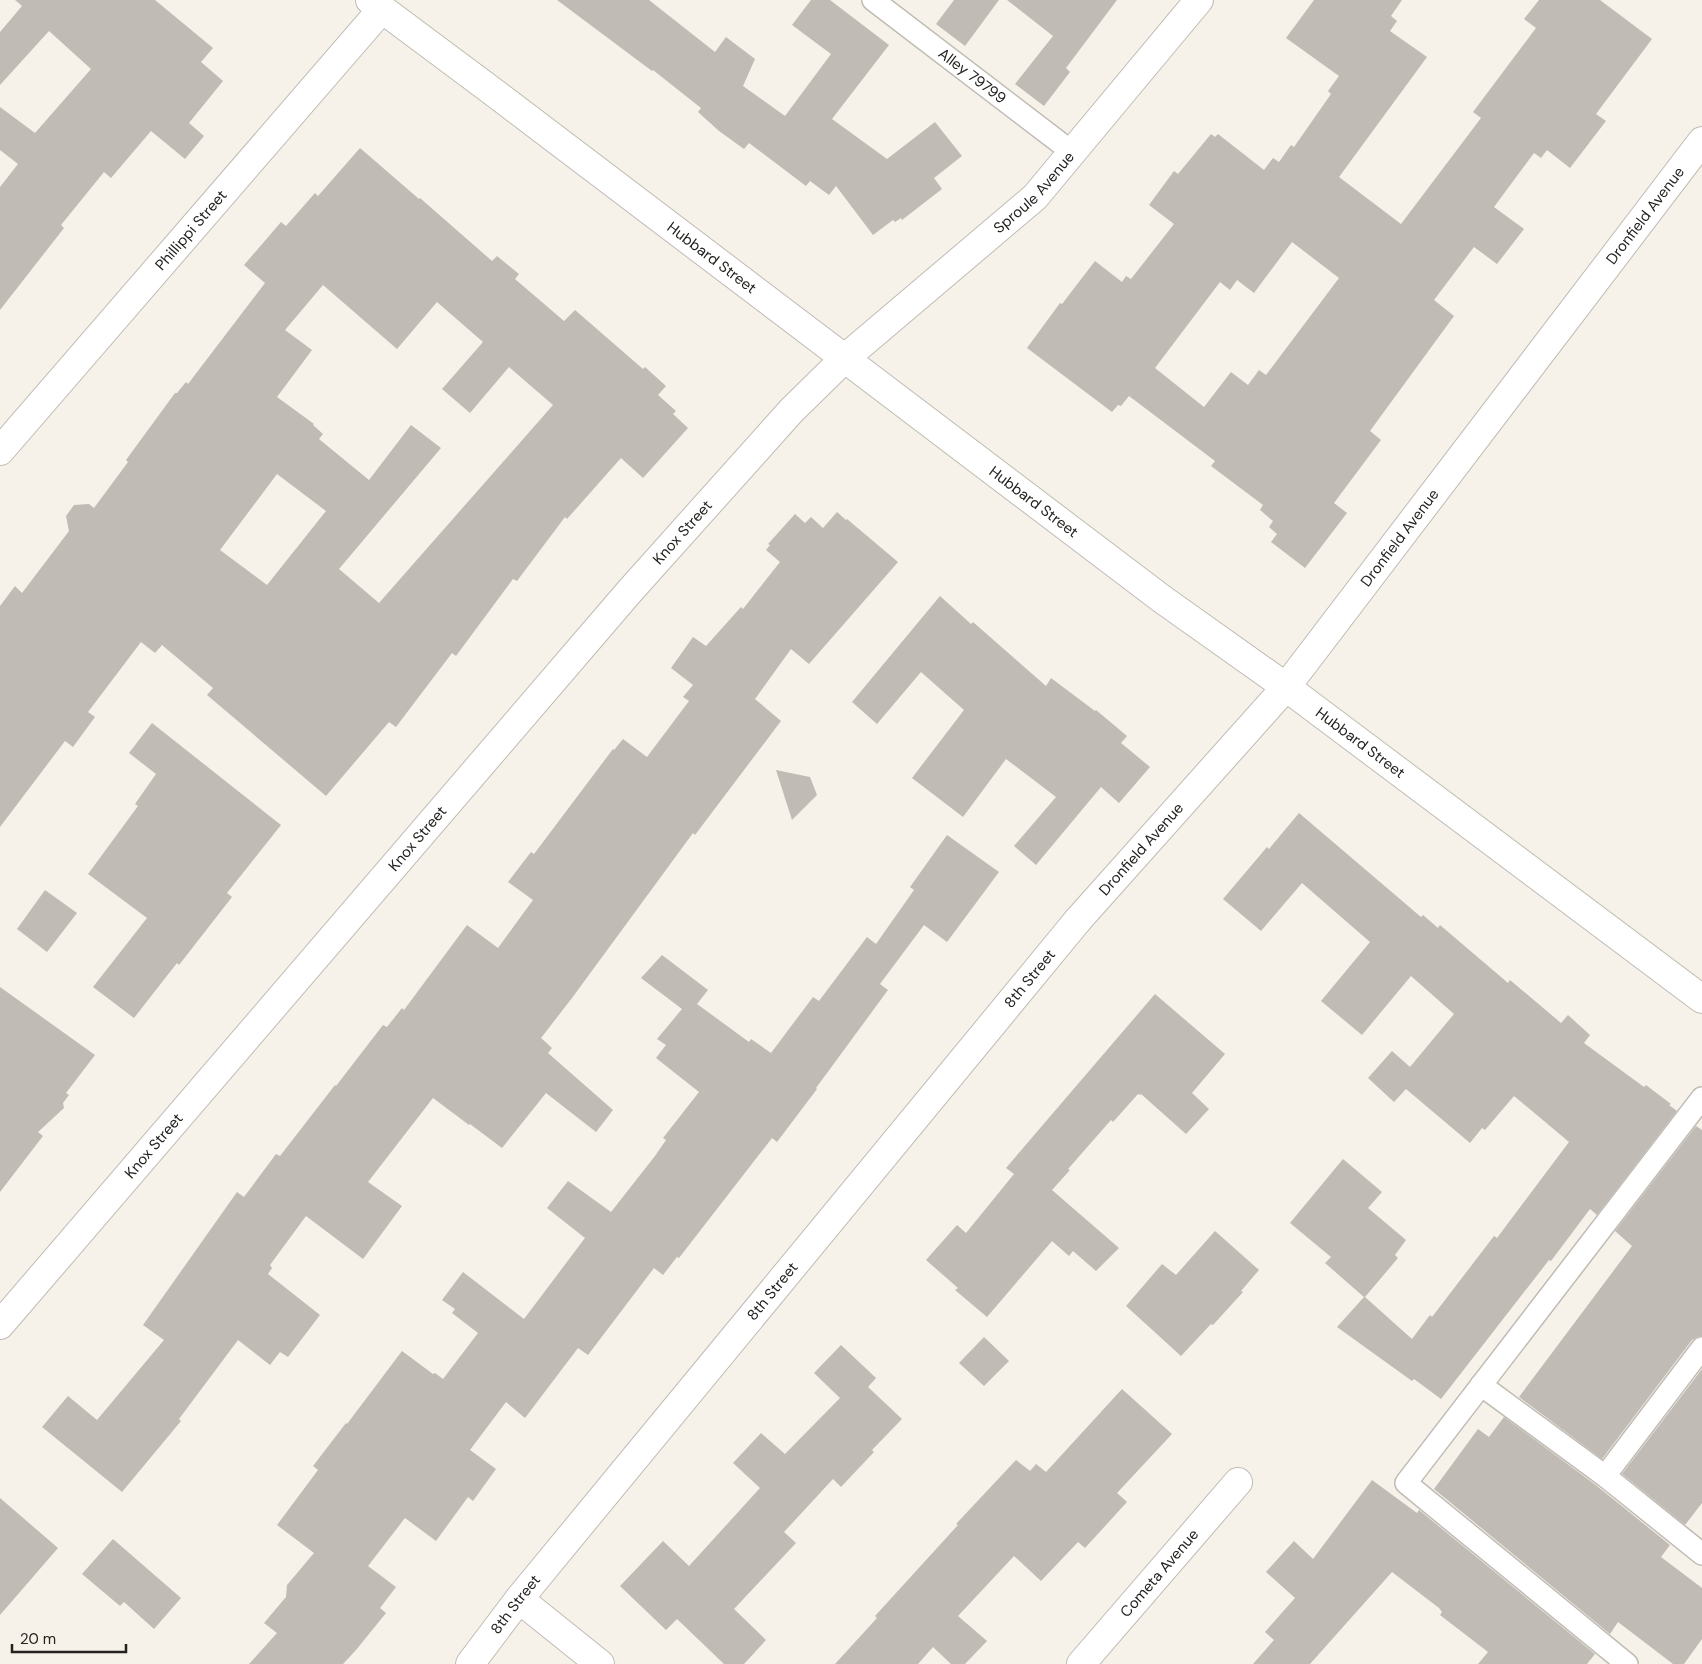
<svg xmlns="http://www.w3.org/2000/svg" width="1702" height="1664" viewBox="0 0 1702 1664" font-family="'DM Sans',sans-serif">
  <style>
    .building { fill: #c0bbb4; fill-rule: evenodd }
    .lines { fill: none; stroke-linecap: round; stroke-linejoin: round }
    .service-casing { stroke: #c0bbb4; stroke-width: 24 }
    .minor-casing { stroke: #c0bbb4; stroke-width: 30 }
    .tertiary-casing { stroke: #c0bbb4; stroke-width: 30 }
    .secondary-casing { stroke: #c0bbb4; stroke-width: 30 }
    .service { stroke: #fff; stroke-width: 21 }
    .minor { stroke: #fff; stroke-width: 28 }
    .tertiary { stroke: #fff; stroke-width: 28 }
    .secondary { stroke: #fff; stroke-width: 28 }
    .labels { text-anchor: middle; stroke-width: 4; stroke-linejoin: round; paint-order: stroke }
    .street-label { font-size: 15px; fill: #23221f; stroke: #f6f1e9 }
  </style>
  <rect width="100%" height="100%" fill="#f6f1e9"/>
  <path class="building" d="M 15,0 L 155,0 L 213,48 L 201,62 L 223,81 L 189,123 L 204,136 L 185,159 L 151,131 L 111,178 L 104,172 L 61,225 L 64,228 L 0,310 L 0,187 L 18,164 L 0,150 L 0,107 L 35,133 L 91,69 L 49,31 L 0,85 L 0,32 L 22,6 Z
    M 557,0 L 649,0 L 715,52 L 726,37 L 755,59 L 743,86 L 785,116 L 831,54 L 792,25 L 811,0 L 830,0 L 889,45 L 832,119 L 887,159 L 935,122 L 962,156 L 934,178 L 942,189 L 902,220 L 901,218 L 895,222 L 893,220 L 873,235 L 836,186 L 829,195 L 810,181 L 806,186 L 749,143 L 744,149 L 719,131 L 698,112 L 701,108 L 653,70 L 652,71 Z
    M 954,0 L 999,0 L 965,46 L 936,24 Z
    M 1007,0 L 1117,0 L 1066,68 L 1070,72 L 1044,106 L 1015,84 L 1053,36 Z
    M 1314,0 L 1402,0 L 1391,16 L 1397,21 L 1390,31 L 1427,57 L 1339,177 L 1401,224 L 1481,118 L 1473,112 L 1536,28 L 1524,19 L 1539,0 L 1600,0 L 1652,39 L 1596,114 L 1606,121 L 1570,168 L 1547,150 L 1541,158 L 1534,153 L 1494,207 L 1524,229 L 1497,264 L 1474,247 L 1434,300 L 1454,316 L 1370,431 L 1381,440 L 1334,503 L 1347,513 L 1305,568 L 1271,542 L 1277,534 L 1269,527 L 1273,521 L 1260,510 L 1263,505 L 1211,466 L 1215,461 L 1129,396 L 1121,406 L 1118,405 L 1112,412 L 1027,348 L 1060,303 L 1062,304 L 1095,261 L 1122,282 L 1126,276 L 1131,279 L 1174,224 L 1149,205 L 1174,171 L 1178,174 L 1211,134 L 1215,137 L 1218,134 L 1264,170 L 1273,158 L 1279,162 L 1291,145 L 1294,147 L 1331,94 L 1328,91 L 1339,76 L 1286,38 ZM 1292,242 L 1339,278 L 1266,375 L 1259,370 L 1248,385 L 1231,372 L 1204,407 L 1155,368 L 1220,282 L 1230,290 L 1237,280 L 1254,293 Z
    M 360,148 L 419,199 L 420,198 L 492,261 L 497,256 L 519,274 L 515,279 L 564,321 L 575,310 L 643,369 L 645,367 L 666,386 L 658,395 L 676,411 L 673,414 L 688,428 L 643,478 L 621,458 L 567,519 L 565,517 L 517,581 L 513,579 L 456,656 L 452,653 L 396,727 L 389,722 L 326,796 L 207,695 L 213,688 L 162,645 L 155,653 L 141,642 L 88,712 L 95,717 L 73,747 L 65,741 L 0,827 L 0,606 L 15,586 L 22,593 L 69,531 L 66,516 L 74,505 L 89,504 L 94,508 L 128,462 L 126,460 L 175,393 L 177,393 L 186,382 L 188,384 L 265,283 L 244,265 L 281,222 L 286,226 L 315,193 L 318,196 ZM 323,285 L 397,349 L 437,302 L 483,342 L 442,389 L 470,413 L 509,367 L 553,405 L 379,603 L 339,569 L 441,448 L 411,425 L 369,480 L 319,439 L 323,434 L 313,425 L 314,424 L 277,397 L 312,350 L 285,330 ZM 277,474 L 326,511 L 267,585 L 220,550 Z
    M 837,512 L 846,520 L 847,519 L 898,562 L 809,664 L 791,649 L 755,699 L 781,721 L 695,835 L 693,833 L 572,998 L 541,1038 L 552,1048 L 548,1053 L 613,1110 L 596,1132 L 546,1093 L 502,1148 L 470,1124 L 469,1125 L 433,1098 L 368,1182 L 402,1206 L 363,1259 L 306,1216 L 270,1265 L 272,1268 L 268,1274 L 320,1315 L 288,1357 L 280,1352 L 270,1365 L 238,1340 L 179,1419 L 181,1421 L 122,1492 L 42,1427 L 68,1396 L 97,1420 L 164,1340 L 143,1325 L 237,1192 L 244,1197 L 276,1154 L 280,1156 L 335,1085 L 336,1086 L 383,1025 L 387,1027 L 402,1008 L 404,1010 L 467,925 L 498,948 L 533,900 L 508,882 L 531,852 L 534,854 L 613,749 L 614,750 L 623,739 L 647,757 L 689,701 L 683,697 L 693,685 L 671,668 L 693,637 L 706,646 L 741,607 L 743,609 L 780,562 L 766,550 L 770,545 L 768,544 L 795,514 L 805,523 L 811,517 L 823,528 Z
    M 940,596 L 971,624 L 973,622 L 1046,686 L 1051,678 L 1095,711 L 1096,710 L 1127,736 L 1121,743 L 1150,767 L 1119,803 L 1101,787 L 1036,865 L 1014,846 L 1056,797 L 1006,759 L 963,817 L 912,778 L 964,710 L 921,672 L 877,724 L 852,702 Z
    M 152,723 L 281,825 L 227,893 L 232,897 L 179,965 L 177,963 L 134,1018 L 93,987 L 147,918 L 88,874 L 138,806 L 135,804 L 156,774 L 129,753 Z
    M 776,770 L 810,777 L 817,795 L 792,820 Z
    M 1299,813 L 1421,917 L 1423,915 L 1438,928 L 1440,925 L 1508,983 L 1510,980 L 1561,1023 L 1568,1015 L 1590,1035 L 1584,1043 L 1644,1087 L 1646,1085 L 1671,1104 L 1669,1105 L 1677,1111 L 1597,1215 L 1590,1209 L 1551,1261 L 1549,1260 L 1441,1399 L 1414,1379 L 1412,1381 L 1337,1327 L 1364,1297 L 1325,1263 L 1331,1257 L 1290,1223 L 1343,1159 L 1382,1192 L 1368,1208 L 1406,1240 L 1395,1255 L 1398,1258 L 1365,1297 L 1412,1339 L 1430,1315 L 1432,1317 L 1494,1236 L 1497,1238 L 1569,1142 L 1514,1096 L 1485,1130 L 1482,1128 L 1470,1143 L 1406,1089 L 1394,1102 L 1368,1078 L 1392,1051 L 1410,1067 L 1454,1014 L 1411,976 L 1362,1035 L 1321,1001 L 1370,942 L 1302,883 L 1261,931 L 1223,899 L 1267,847 L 1269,849 Z
    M 947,835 L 999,872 L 947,942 L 924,925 L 880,984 L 888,990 L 816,1088 L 817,1089 L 777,1142 L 772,1138 L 679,1258 L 677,1257 L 663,1275 L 654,1268 L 588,1355 L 578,1348 L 525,1418 L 506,1402 L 470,1450 L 496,1469 L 473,1501 L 468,1497 L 436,1541 L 405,1518 L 368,1566 L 396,1587 L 380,1608 L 386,1613 L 356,1650 L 343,1664 L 249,1664 L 277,1633 L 264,1623 L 286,1597 L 287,1585 L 314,1553 L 277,1525 L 318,1470 L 313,1466 L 346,1423 L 347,1424 L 402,1351 L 433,1374 L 435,1373 L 443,1379 L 478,1333 L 452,1313 L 455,1309 L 442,1300 L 463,1272 L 524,1319 L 585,1238 L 547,1208 L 568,1181 L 611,1212 L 655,1156 L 666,1140 L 663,1138 L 699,1092 L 656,1058 L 666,1045 L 657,1039 L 682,1009 L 641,978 L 662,955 L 708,990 L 697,1004 L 749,1042 L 751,1039 L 771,1053 L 813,997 L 819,1001 L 867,937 L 876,944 L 914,890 L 910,887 Z
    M 45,890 L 77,913 L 47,952 L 17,929 Z
    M 0,987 L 95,1055 L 66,1093 L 69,1095 L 63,1103 L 64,1108 L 38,1132 L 43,1136 L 0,1192 Z
    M 1155,994 L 1225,1054 L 1192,1093 L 1209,1109 L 1186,1134 L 1141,1094 L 1140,1095 L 1138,1094 L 1113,1122 L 1111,1120 L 1068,1169 L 1070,1170 L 1052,1190 L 1119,1248 L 1096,1271 L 1073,1251 L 1069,1256 L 1052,1241 L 987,1317 L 955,1290 L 958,1288 L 926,1260 L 957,1225 L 966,1233 L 1014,1174 L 1006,1168 Z
    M 1696,1126 L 1702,1130 L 1702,1336 L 1697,1337 L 1692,1340 L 1602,1459 L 1519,1397 L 1632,1246 L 1615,1231 Z
    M 1215,1231 L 1259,1270 L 1241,1291 L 1243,1292 L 1213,1325 L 1211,1324 L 1181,1356 L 1126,1306 L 1162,1264 L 1176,1275 Z
    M 984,1337 L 1009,1361 L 984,1386 L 959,1363 Z
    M 841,1345 L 876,1378 L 868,1387 L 902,1419 L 872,1450 L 874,1452 L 841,1487 L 833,1479 L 784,1532 L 796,1543 L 734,1609 L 766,1640 L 744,1664 L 724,1664 L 677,1619 L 666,1630 L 620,1586 L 663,1541 L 689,1566 L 760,1488 L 733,1463 L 761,1433 L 785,1454 L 840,1398 L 814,1373 Z
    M 1702,1369 L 1702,1503 L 1685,1525 L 1622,1474 Z
    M 1122,1389 L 1172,1434 L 1117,1493 L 1127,1502 L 1085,1548 L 1078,1542 L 1041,1581 L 1014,1556 L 958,1616 L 987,1641 L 965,1664 L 951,1664 L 933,1647 L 918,1664 L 835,1664 L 877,1618 L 875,1616 L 958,1525 L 956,1524 L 1016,1460 L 1030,1471 L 1036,1464 L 1046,1472 Z
    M 1504,1417 L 1597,1486 L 1670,1545 L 1661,1557 L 1702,1588 L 1702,1639 L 1684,1664 L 1673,1664 L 1618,1622 L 1610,1634 L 1434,1489 L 1478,1429 L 1489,1437 Z
    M 1372,1480 L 1417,1513 L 1419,1510 L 1595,1654 L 1587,1664 L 1478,1664 L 1488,1652 L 1440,1615 L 1442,1612 L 1439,1608 L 1392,1572 L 1310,1664 L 1253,1664 L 1274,1640 L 1265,1632 L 1295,1598 L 1266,1572 L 1294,1541 L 1313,1559 Z
    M 0,1498 L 58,1548 L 0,1615 Z
    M 113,1539 L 181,1598 L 154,1629 L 124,1602 L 120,1606 L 82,1574 Z"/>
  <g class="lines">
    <defs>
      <g id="service">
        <path id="s1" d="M 873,0 L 1072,152"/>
        <path d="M 1481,1385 L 1605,1476 L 1702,1554"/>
        <path d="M 1605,1476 L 1702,1348"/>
        <path d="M 1627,1664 L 1406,1483 L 1702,1098"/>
      </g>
      <g id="minor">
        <path id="s2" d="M 0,451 L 382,9"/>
        <path id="s3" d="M 1078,920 L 1286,687 L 1702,141"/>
        <path id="s4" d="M 0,1325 L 629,592 L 791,411 L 844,359 L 1035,197 L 1199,0"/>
        <path d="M 519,1599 L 600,1664"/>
        <path id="s5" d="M 1081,1664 L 1238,1482"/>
      </g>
      <g id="tertiary">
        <path id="s6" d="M 470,1664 L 519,1599 L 1078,920"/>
      </g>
      <g id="secondary">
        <path id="s7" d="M 370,0 L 488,88 L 1162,599 L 1286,687 L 1702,999"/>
      </g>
    </defs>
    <use href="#service" class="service-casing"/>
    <use href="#minor" class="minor-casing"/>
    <use href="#tertiary" class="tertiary-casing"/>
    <use href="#secondary" class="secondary-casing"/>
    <use href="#service" class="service"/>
    <use href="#minor" class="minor"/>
    <use href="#tertiary" class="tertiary"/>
    <use href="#secondary" class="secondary"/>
  </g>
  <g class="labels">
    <g class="street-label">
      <text dy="5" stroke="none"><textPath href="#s1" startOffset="125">Alley 79799</textPath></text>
      <text dy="5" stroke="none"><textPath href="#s4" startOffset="1536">Sproule Avenue</textPath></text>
      <text dy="5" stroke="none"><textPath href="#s3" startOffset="905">Dronfield Avenue</textPath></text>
      <text dy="5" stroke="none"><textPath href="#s2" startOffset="292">Phillippi Street</textPath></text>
      <text dy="5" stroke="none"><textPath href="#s7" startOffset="428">Hubbard Street</textPath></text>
      <text dy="5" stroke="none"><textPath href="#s7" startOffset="832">Hubbard Street</textPath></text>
      <text dy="5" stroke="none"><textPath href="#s4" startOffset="1046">Knox Street</textPath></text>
      <text dy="5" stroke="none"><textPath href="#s3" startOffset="500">Dronfield Avenue</textPath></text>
      <text dy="5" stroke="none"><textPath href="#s7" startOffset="1238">Hubbard Street</textPath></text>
      <text dy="5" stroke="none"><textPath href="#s4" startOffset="641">Knox Street</textPath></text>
      <text dy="5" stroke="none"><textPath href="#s3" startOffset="95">Dronfield Avenue</textPath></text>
      <text dy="5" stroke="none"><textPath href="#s6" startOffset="885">8th Street</textPath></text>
      <text dy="5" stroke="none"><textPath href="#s4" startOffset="236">Knox Street</textPath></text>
      <text dy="5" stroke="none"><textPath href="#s6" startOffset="480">8th Street</textPath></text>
      <text dy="5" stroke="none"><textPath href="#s5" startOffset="120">Cometa Avenue</textPath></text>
      <text dy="5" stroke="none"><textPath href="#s6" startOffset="75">8th Street</textPath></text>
    </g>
  </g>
  <path d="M12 1644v8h114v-8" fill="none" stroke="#23221f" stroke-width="2.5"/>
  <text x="20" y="1644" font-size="15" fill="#23221f" stroke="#f6f1e9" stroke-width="4" paint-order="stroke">20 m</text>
</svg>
